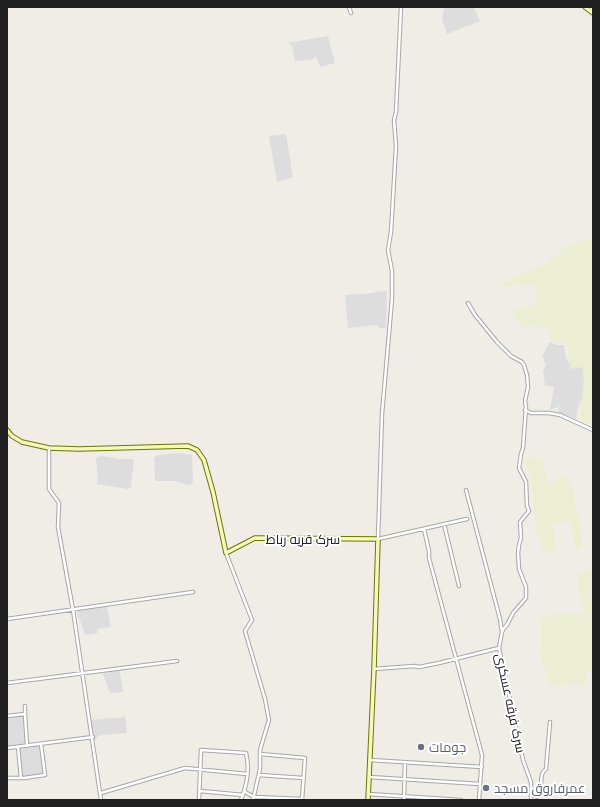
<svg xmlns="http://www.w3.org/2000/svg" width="600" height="807" viewBox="0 0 600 807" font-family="'Golos Text',Cairo,sans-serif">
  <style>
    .residential { fill: #dedddd }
    .farmland { fill: #eceed3 }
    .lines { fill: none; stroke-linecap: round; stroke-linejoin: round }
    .street-casing { stroke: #a7a7a7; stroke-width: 4.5 }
    .secondary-casing { stroke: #697608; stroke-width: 5.5 }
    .street { stroke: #fff; stroke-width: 2.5 }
    .secondary { stroke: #f4f8bd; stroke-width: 3.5 }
    .worship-dot { fill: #6b7280; stroke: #fff; stroke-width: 1.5 }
    .labels { text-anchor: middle; stroke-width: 4; stroke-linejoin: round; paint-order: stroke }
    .street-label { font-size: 13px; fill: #202020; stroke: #fff }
    .worship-label { font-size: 13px; fill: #5b616d; stroke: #fff; text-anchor: start }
  </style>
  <rect width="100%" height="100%" fill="#f0ede7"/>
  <path class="residential" d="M 444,7 L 475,7 L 474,8 L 480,21 L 447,34 L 442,19 Z
    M 328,36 L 335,63 L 320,67 L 317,58 L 314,56 L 314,59 L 308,60 L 295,61 L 292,46 L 288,43 Z
    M 286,134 L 293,177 L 277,182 L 269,136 Z
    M 387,291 L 386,328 L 380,328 L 377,325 L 348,328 L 345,295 L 374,293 L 375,292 Z
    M 550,342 L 557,345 L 564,345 L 566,358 L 569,363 L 593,367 L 582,401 L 580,402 L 578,408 L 576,419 L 558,413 L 559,406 L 564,406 L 559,405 L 556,408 L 550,410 L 554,387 L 545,385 L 543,371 L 546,365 L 544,361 L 545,359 L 542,356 Z
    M 179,453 L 192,455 L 193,481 L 192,484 L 189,485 L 174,481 L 155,481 L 154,458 L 158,455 Z
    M 101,456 L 116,458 L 115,459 L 134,459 L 131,487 L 128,489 L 97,484 L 97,482 L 98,482 L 96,458 Z
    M 107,606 L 111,627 L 97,629 L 98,633 L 85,635 L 77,612 L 81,610 Z
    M 119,667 L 123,692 L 110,693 L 103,674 L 107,669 Z
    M 23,714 L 26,746 L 7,748 L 7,716 Z
    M 123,715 L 125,717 L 127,731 L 126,733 L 103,735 L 98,736 L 95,740 L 89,720 L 123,717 Z
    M 41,745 L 45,773 L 33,778 L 19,776 L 18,748 Z"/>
  <path class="farmland" d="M 593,237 L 593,424 L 579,421 L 584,382 L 582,367 L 571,369 L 567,343 L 550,341 L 549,329 L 531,326 L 522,328 L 510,311 L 537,304 L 537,293 L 535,286 L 522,283 L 506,287 L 504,282 L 546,264 L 568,245 Z
    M 523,457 L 546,460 L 543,464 L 547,483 L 566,477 L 569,484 L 574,489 L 575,504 L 580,520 L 583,548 L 576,551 L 570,521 L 552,523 L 556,551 L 543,551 L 537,534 L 530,478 Z
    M 593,570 L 593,606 L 592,607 L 593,616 L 584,619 L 576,574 Z
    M 560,613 L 581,613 L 584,621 L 593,618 L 593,669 L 586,673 L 586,684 L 583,686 L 578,685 L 576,683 L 551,686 L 541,658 L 542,619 Z"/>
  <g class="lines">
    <defs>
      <path id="street" d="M 349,7 L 351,13
        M 401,7 L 396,112 L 394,120 L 396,146 L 391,232 L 388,250 L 392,271 L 392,299 L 382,414 L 378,539 L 467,519
        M 591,7 L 593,10
        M 468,303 L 475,315 L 497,342 L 511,356 L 522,362 L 524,365 L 527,375 L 528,387 L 525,401 L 526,407 L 523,448 L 521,454 L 519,468 L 526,482 L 527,506 L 529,511 L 520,522 L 521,538 L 519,545 L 518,553 L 519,569 L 526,587 L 526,598 L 513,613 L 507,625 L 504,628 L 502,632
        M 525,410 L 531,413 L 549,413 L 560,415 L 593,430
        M 49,448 L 49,489 L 59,503 L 58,527 L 73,610 L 101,800
        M 466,490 L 500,619 L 502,632 L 499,648 L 523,760 L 531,782 L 531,800
        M 444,524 L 459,586
        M 424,529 L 429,551 L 429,558 L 482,755 L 479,800
        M 226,553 L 252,620 L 245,631 L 265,699 L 269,720 L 260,750 L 260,769 L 253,800
        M 7,619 L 193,592
        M 374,669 L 414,666 L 419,667 L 439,663 L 499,648
        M 7,683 L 177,661
        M 25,706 L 25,715 L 27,746
        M 7,716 L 25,714
        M 18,747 L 21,778
        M 7,748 L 93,737
        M 260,754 L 305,758 L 302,800
        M 370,760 L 482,767
        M 259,775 L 303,778
        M 369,777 L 480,784
        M 7,778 L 24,778 L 45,775 L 41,744
        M 200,791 L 243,795
        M 245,792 L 254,797 L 302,799
        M 101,793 L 185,768 L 247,774
        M 368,794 L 461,800
        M 537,797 C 545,790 537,775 546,769 L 550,722
        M 199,800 L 201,750 L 246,753 C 250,769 247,785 241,800
        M 404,800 L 405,762"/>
      <path id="secondary" d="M 585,7 L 593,13
        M 7,430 L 12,436 L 22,442 L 49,448 L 79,449 L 188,446 L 197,450 L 204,460 L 213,492 L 226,553 L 255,538 L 378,539 L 374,669 L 368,800"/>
    </defs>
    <use href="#street" class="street-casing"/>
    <use href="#secondary" class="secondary-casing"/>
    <use href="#street" class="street"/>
    <use href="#secondary" class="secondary"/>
  </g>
  <g class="worship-dot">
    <circle cx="421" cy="747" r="4"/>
    <circle cx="486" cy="788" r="4"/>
  </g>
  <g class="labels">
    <g class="street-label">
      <text x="303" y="544">سرک قریه رباط</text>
      <text transform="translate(511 703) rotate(78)" y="5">سرک فرقه عسکری</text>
    </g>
    <g class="worship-label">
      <text x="429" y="752">جومات</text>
      <text x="494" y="793">عمرفاروق مسجد</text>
    </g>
  </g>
  <rect width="600" height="807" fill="none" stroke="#202020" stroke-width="16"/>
</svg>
